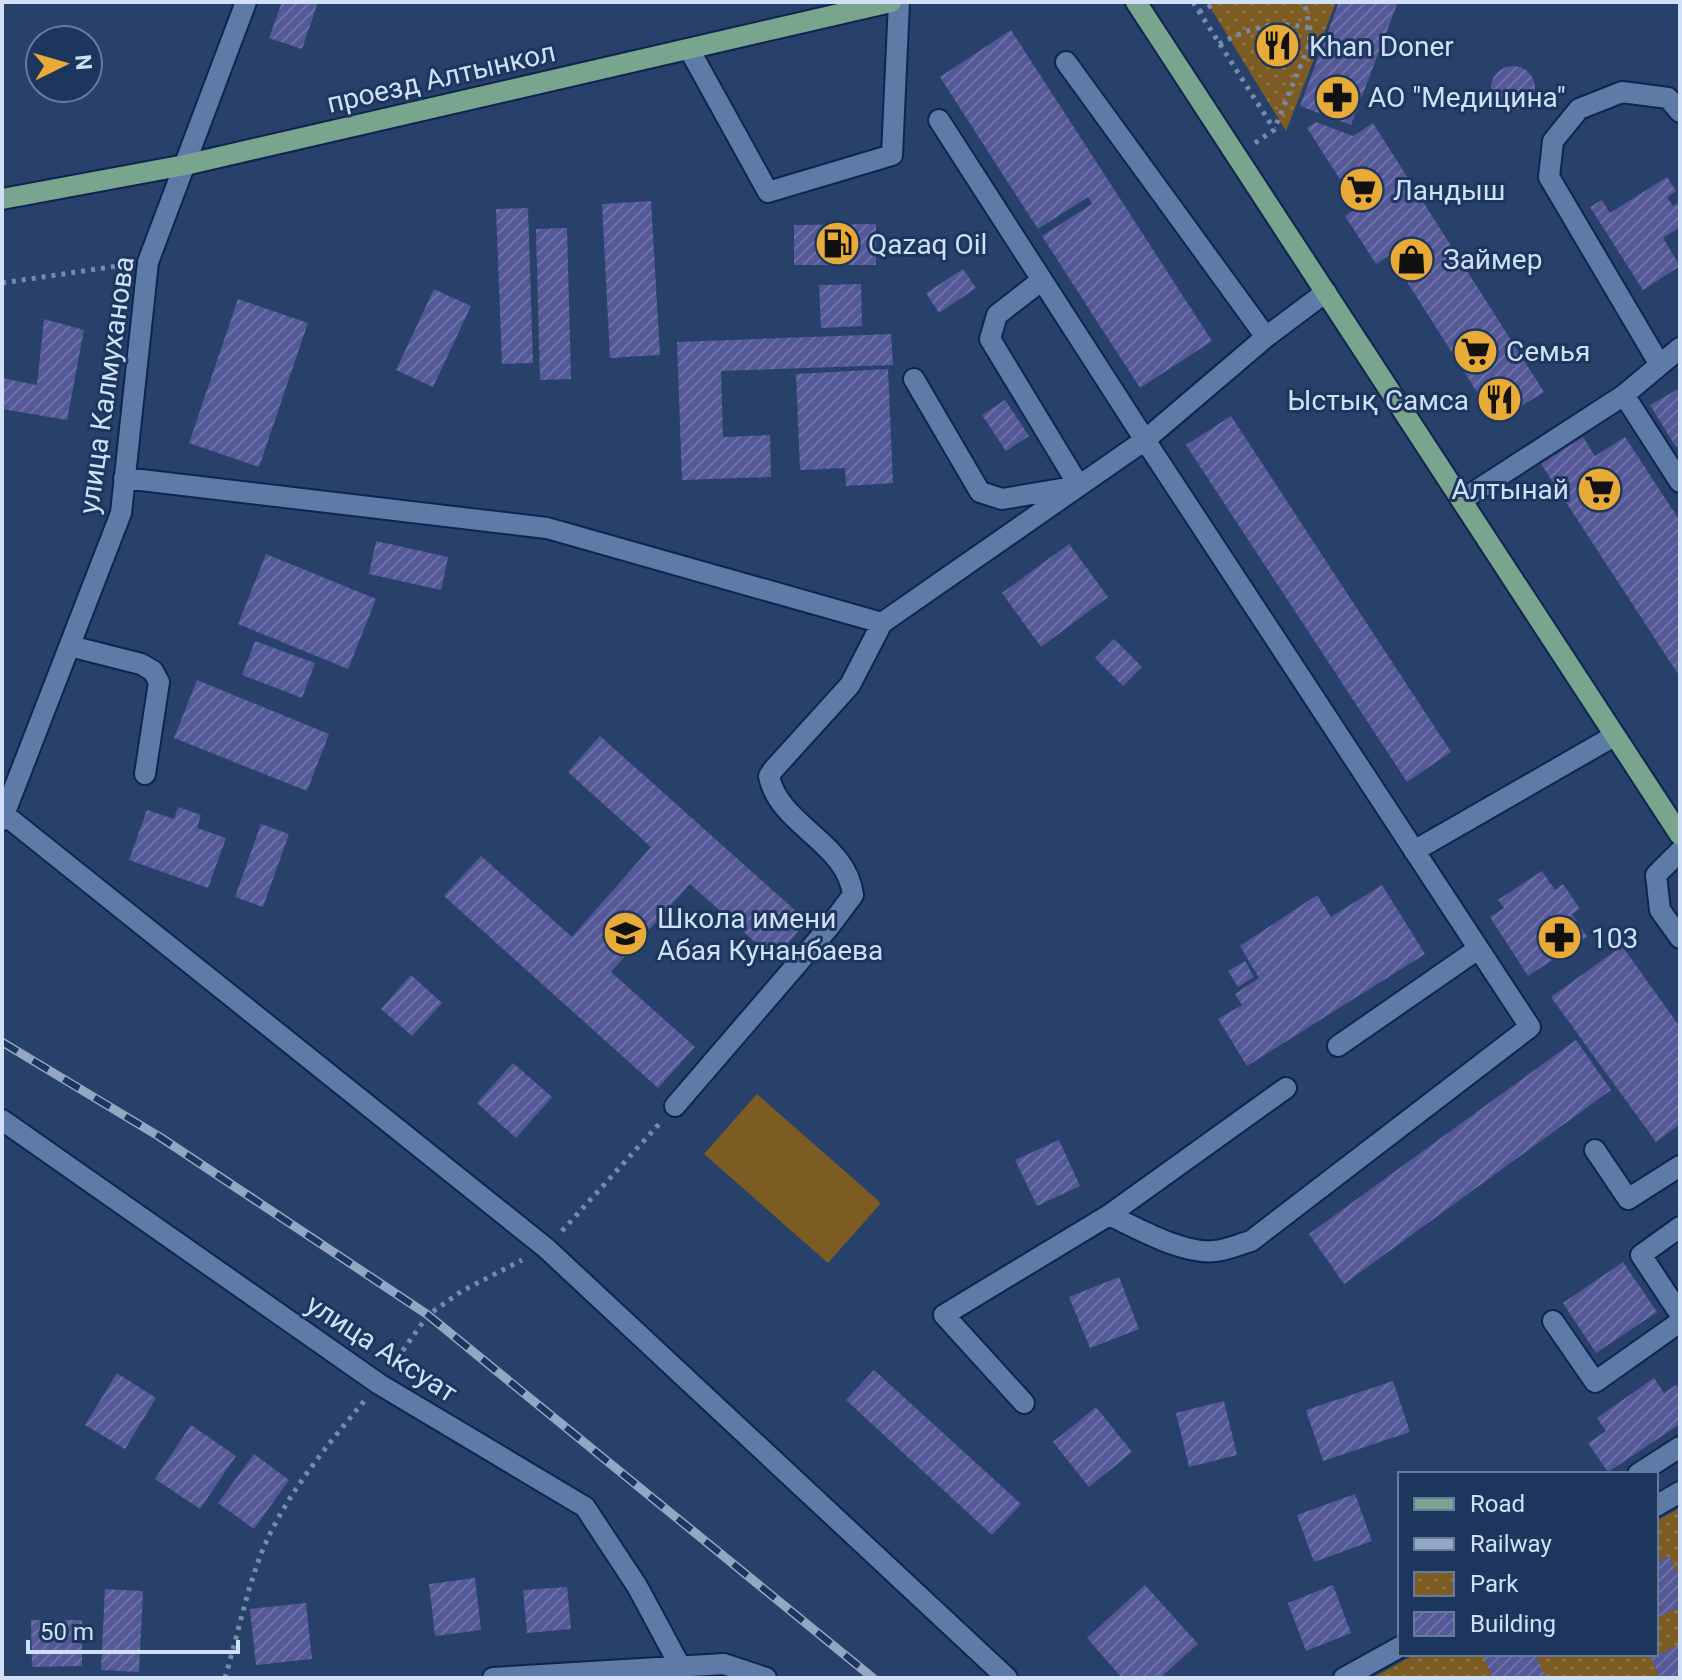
<svg xmlns="http://www.w3.org/2000/svg" width="1682" height="1680" viewBox="0 0 1682 1680" font-family="Roboto,sans-serif">
  <style>
    .park { fill: url(#park-dots) }
    .pitch { fill: #7c5c23 }
    .building { fill: url(#building-hatch) }
    .lines { fill: none; stroke-linecap: round; stroke-linejoin: round }
    .minor-casing { stroke: #0e264d; stroke-width: 24 }
    .major-casing { stroke: #0e264d; stroke-width: 24 }
    .path { stroke: #758aac; stroke-width: 5; stroke-dasharray: 4 6; stroke-linecap: butt }
    .minor { stroke: #5e7ba8; stroke-width: 20 }
    .major { stroke: #79a48e; stroke-width: 20 }
    .rail-casing { stroke: #93a7c5; stroke-width: 9 }
    .rail { stroke: #1d365e; stroke-width: 6; stroke-dasharray: 18; stroke-linecap: butt }
    .labels { text-anchor: middle; stroke-width: 6; stroke-linejoin: round; paint-order: stroke }
    .poi-label { font-size: 28px; fill: #d0e0f9; stroke: #1d365e; text-anchor: start }
    .street-label { font-size: 28px; fill: #d0e0f9; stroke: #1d365e }
  </style>
  <defs>
    <pattern id="park-dots" width="8" height="8" patternUnits="userSpaceOnUse" patternTransform="scale(2)"><rect width="8" height="8" fill="#7c5c23"/><path d="M2 2h.1M6 6h.1" fill="none" stroke="#8e7344" stroke-width="1.8" stroke-linecap="round"/></pattern>
    <pattern id="building-hatch" width="6" height="6" patternUnits="userSpaceOnUse" patternTransform="scale(2)"><rect width="6" height="6" fill="#545896"/><path d="M-1 1l2-2M0 6l6-6M5 7l2-2" fill="none" stroke="#6c70a5"/></pattern>
  </defs>
  <rect width="100%" height="100%" fill="#27416a"/>
  <path class="park" d="M 1207,2 L 1336,2 L 1286,131 Z
    M 1680,1508 L 1680,1678 L 1372,1678 L 1416,1654 L 1656,1654 L 1656,1521 Z"/>
  <path class="pitch" d="M 757,1094 L 881,1203 L 828,1263 L 704,1154 Z"/>
  <path class="building" d="M 282,2 L 318,2 L 302,49 L 269,38 Z
    M 1339,2 L 1398,2 L 1351,125 L 1300,106 Z
    M 1011,30 L 1212,341 L 1140,388 L 1042,236 L 1092,204 L 1088,197 L 1038,229 L 940,77 Z
    M 1276,35 L 1290,41 L 1282,59 L 1268,53 Z
    M1491 88a22 22 0 1 1 44 0a22 22 0 1 1-44 0Z
    M 1316,122 L 1353,136 L 1373,123 L 1544,392 L 1496,422 L 1390,255 L 1376,264 L 1345,216 L 1358,207 L 1307,128 Z
    M 1667,177 L 1676,191 L 1667,197 L 1673,206 L 1680,202 L 1680,227 L 1663,238 L 1680,266 L 1643,290 L 1590,207 L 1602,200 L 1610,213 Z
    M 651,201 L 660,355 L 610,358 L 602,204 Z
    M 528,208 L 533,363 L 502,364 L 496,209 Z
    M 876,224 L 876,265 L 794,265 L 794,225 Z
    M 567,228 L 571,379 L 540,380 L 536,229 Z
    M 963,269 L 976,288 L 939,313 L 926,293 Z
    M 861,284 L 862,326 L 821,328 L 819,285 Z
    M 434,289 L 471,306 L 433,387 L 396,370 Z
    M 238,299 L 308,323 L 259,467 L 189,443 Z
    M 44,319 L 84,330 L 67,420 L 2,409 L 2,378 L 37,385 Z
    M 891,334 L 893,365 L 721,371 L 723,437 L 770,435 L 771,477 L 682,480 L 677,342 Z
    M 888,369 L 893,483 L 846,486 L 845,468 L 800,470 L 796,374 Z
    M 1680,388 L 1680,445 L 1676,447 L 1650,405 Z
    M 1005,400 L 1029,436 L 1006,451 L 982,415 Z
    M 1231,416 L 1451,752 L 1407,782 L 1186,445 Z
    M 1583,437 L 1595,456 L 1625,437 L 1680,521 L 1680,677 L 1541,464 Z
    M 376,541 L 448,557 L 441,590 L 369,574 Z
    M 1069,544 L 1108,597 L 1041,647 L 1002,593 Z
    M 266,554 L 376,599 L 348,669 L 238,624 Z
    M 1114,639 L 1142,667 L 1123,686 L 1095,658 Z
    M 255,641 L 315,663 L 302,698 L 242,675 Z
    M 197,680 L 329,734 L 307,791 L 174,738 Z
    M 600,736 L 807,921 L 774,959 L 690,884 L 611,972 L 695,1047 L 658,1088 L 444,896 L 481,856 L 572,937 L 651,847 L 568,772 Z
    M 178,807 L 201,815 L 197,828 L 226,838 L 208,888 L 129,860 L 147,810 L 174,819 Z
    M 261,824 L 289,834 L 263,907 L 235,897 Z
    M 1542,871 L 1555,890 L 1563,884 L 1580,909 L 1572,914 L 1587,937 L 1528,976 L 1490,917 L 1504,908 L 1498,900 Z
    M 1382,885 L 1425,954 L 1247,1066 L 1218,1019 L 1242,1005 L 1235,994 L 1259,978 L 1240,946 L 1317,895 L 1331,917 Z
    M 1622,946 L 1680,1027 L 1680,1124 L 1656,1142 L 1551,997 Z
    M 1245,961 L 1254,977 L 1238,987 L 1228,971 Z
    M 411,975 L 442,1003 L 412,1036 L 381,1009 Z
    M 1576,1040 L 1611,1090 L 1344,1284 L 1309,1234 Z
    M 513,1063 L 552,1097 L 516,1138 L 477,1103 Z
    M 1059,1140 L 1080,1186 L 1037,1206 L 1015,1160 Z
    M 1623,1262 L 1657,1312 L 1596,1353 L 1563,1303 Z
    M 1119,1277 L 1139,1329 L 1090,1348 L 1069,1297 Z
    M 874,1370 L 1021,1504 L 992,1535 L 846,1400 Z
    M 117,1373 L 156,1398 L 125,1449 L 85,1425 Z
    M 1654,1378 L 1664,1393 L 1676,1385 L 1680,1391 L 1680,1424 L 1608,1472 L 1588,1443 L 1606,1431 L 1597,1418 Z
    M 1393,1381 L 1410,1432 L 1323,1461 L 1306,1410 Z
    M 1224,1401 L 1237,1455 L 1189,1467 L 1176,1413 Z
    M 1096,1407 L 1132,1452 L 1089,1487 L 1053,1442 Z
    M 191,1425 L 236,1456 L 200,1509 L 155,1479 Z
    M 254,1454 L 289,1480 L 254,1529 L 218,1503 Z
    M 1355,1494 L 1372,1541 L 1314,1562 L 1297,1515 Z
    M 1669,1556 L 1680,1579 L 1680,1607 L 1656,1618 L 1656,1562 Z
    M 475,1578 L 481,1630 L 435,1636 L 429,1584 Z
    M 1145,1585 L 1198,1644 L 1160,1678 L 1122,1678 L 1087,1638 Z
    M 1333,1585 L 1351,1633 L 1306,1651 L 1288,1603 Z
    M 567,1587 L 571,1629 L 527,1633 L 523,1590 Z
    M 105,1589 L 143,1591 L 139,1672 L 101,1670 Z
    M 306,1603 L 312,1659 L 256,1665 L 250,1609 Z
    M 31,1620 L 82,1620 L 82,1666 L 32,1667 Z
    M 1680,1644 L 1680,1678 L 1660,1678 L 1651,1658 Z
    M 1482,1654 L 1535,1654 L 1546,1678 L 1493,1678 Z"/>
  <g class="lines">
    <defs>
      <path id="minor" d="M 689,49 L 768,192 L 892,155 L 899,2
        M 1066,62 L 1266,337
        M 1660,365 L 1549,177 L 1553,141 L 1579,109 L 1622,92 L 1668,98 L 1680,112
        M 914,379 L 980,492 L 1002,499 L 1079,486 L 990,339 L 997,315 L 1042,280
        M 1624,395 L 1680,482
        M 124,478 L 547,528 L 882,623
        M 1462,500 L 1624,395 L 1680,348
        M 70,646 L 141,664 L 153,671 L 159,682 L 145,774
        M 5,815 L 546,1248 L 1007,1678
        M 2,820 L 121,513 L 148,262 L 246,2
        M 1414,851 L 1614,736
        M 1680,851 L 1656,875 L 1660,910 L 1680,938
        M 1338,1046 L 1478,949
        M 675,1106 L 829,927 L 853,895 C 847,842 779,826 769,776 L 773,770 L 850,685 L 882,623 L 1145,440 L 939,120
        M 2,1120 L 379,1384 L 585,1507 L 637,1586 L 680,1666
        M 1595,1150 L 1628,1199 L 1680,1166
        M 1109,1215 L 1286,1088
        M 1680,1227 L 1641,1255 L 1680,1314
        M 1553,1321 L 1595,1382 L 1680,1322
        M 1024,1403 L 944,1315 L 1109,1215 C 1137,1228 1184,1255 1215,1251 C 1227,1250 1240,1244 1251,1241 L 1530,1027 L 1145,440 L 1266,337 L 1326,292
        M 1638,1474 L 1680,1447
        M 1656,1506 L 1680,1492
        M 493,1678 L 724,1664 L 766,1678
        M 1344,1678 L 1400,1647"/>
      <path id="major" d="M 1136,2 L 1680,835
        M 2,199 L 185,165 L 891,2"/>
    </defs>
    <use href="#minor" class="minor-casing"/>
    <use href="#major" class="major-casing"/>
    <path class="path" d="M 1193,2 L 1274,129
      M 1199,12 L 1218,2
      M 1219,44 C 1251,27 1275,20 1310,28
      M 1255,143 L 1274,130 L 1309,45 L 1310,28 L 1304,2
      M 2,283 L 124,265
      M 562,1231 L 660,1123
      M 391,1367 L 428,1315 L 462,1291 L 522,1260
      M 225,1678 C 236,1641 244,1602 257,1565 C 278,1504 324,1449 365,1400"/>
    <use href="#minor" class="minor"/>
    <use href="#major" class="major"/>
    <defs>
      <path id="rail" d="M 2,1042 L 160,1137 L 428,1315 L 873,1678"/>
    </defs>
    <use href="#rail" class="rail-casing"/>
    <use href="#rail" class="rail"/>
  </g>
  <defs>
    <symbol id="restaurant-disc" viewBox="-11 -11 22 22"><circle r="9.5" fill="#e8ab37" stroke="#1d365e"/><path d="M-5-6h1v4h1v-4h1v4h1v-4h1v5L-1.5 .5V6h-2V.5L-5-1ZM5-6V6H3V1.5H1.5Q1.5-4 5-6Z" fill="#111"/></symbol>
    <symbol id="pharmacy-disc" viewBox="-11 -11 22 22"><circle r="9.5" fill="#e8ab37" stroke="#1d365e"/><path d="M-2-6h4v4h4v4h-4v4h-4v-4h-4v-4h4Z" fill="#111"/></symbol>
    <symbol id="supermarket-disc" viewBox="-11 -11 22 22"><circle r="9.5" fill="#e8ab37" stroke="#1d365e"/><path d="M-6-5.5h2.5l.6 2H6L4.5 2H-2.5L-4.4-4H-6ZM-1.5 3.2a1.3 1.3 0 1 0 .1 0ZM3 3.2a1.3 1.3 0 1 0 .1 0Z" fill="#111"/></symbol>
    <symbol id="fuel-disc" viewBox="-11 -11 22 22"><circle r="9.5" fill="#e8ab37" stroke="#1d365e"/><path d="M-5.5-6h7V0h2V4h1.3V-2.5L3-4.5l.8-.8L6-3V5H2.5V1h-1V6h-7ZM-4.2-4.7v3.2H.2V-4.7Z" fill="#111"/></symbol>
    <symbol id="shop-disc" viewBox="-11 -11 22 22"><circle r="9.5" fill="#e8ab37" stroke="#1d365e"/><path d="M-5-2.5h2.3a2.7 3.5 0 0 1 5.4 0H5L5.5 6h-11ZM-1.5-2.5h3a1.5 2.3 0 0 0-3 0Z" fill="#111"/></symbol>
    <symbol id="school-disc" viewBox="-11 -11 22 22"><circle r="9.5" fill="#e8ab37" stroke="#1d365e"/><path d="M0-5L7-2L0 1L-7-2ZM-4 1L0 2.5L4 1V4Q0 6-4 4Z" fill="#111"/></symbol>
  </defs>
  <g fill-rule="evenodd">
    <use href="#restaurant-disc" x="1252" y="20" width="51" height="51"/>
    <use href="#pharmacy-disc" x="1312" y="72" width="51" height="51"/>
    <use href="#supermarket-disc" x="1336" y="164" width="51" height="51"/>
    <use href="#fuel-disc" x="812" y="218" width="51" height="51"/>
    <use href="#shop-disc" x="1386" y="234" width="51" height="51"/>
    <use href="#supermarket-disc" x="1450" y="326" width="51" height="51"/>
    <use href="#restaurant-disc" x="1474" y="374" width="51" height="51"/>
    <use href="#supermarket-disc" x="1574" y="464" width="51" height="51"/>
    <use href="#school-disc" x="600" y="908" width="51" height="51"/>
    <use href="#pharmacy-disc" x="1534" y="912" width="51" height="51"/>
  </g>
  <g class="labels">
    <g class="poi-label">
      <text x="1309" y="56">Khan Doner</text>
      <text x="1368" y="107">АО "Медицина"</text>
      <text x="1393" y="200">Ландыш</text>
      <text x="868" y="254">Qazaq Oil</text>
      <text x="1443" y="269">Займер</text>
      <text x="1506" y="361">Семья</text>
      <text x="1469" y="410" text-anchor="end">Ыстық Самса</text>
      <text x="1569" y="499" text-anchor="end">Алтынай</text>
      <text x="657" y="928">Школа имени<tspan x="657" dy="32">Абая Кунанбаева</tspan></text>
      <text x="1591" y="948">103</text>
    </g>
    <g class="street-label">
      <text transform="translate(441 77) rotate(-13)" y="10">проезд Алтынкол</text>
      <text transform="translate(106 385) rotate(-82)" y="10">улица Калмуханова</text>
      <text transform="translate(382 1348) rotate(33)" y="10">улица Аксуат</text>
    </g>
  </g>
  <rect width="1682" height="1680" fill="none" stroke="#d0e0f9" stroke-width="8"/>
  <rect x="1398" y="1472" width="260" height="184" fill="#1d365e" stroke="#657a9c" stroke-width="2"/>
  <rect x="1414" y="1498" width="40" height="12" fill="#79a48e" stroke="#657a9c" stroke-width="2"/>
  <text x="1470" y="1512" font-size="24" fill="#d0e0f9">Road</text>
  <rect x="1414" y="1538" width="40" height="12" fill="#93a7c5" stroke="#657a9c" stroke-width="2"/>
  <text x="1470" y="1552" font-size="24" fill="#d0e0f9">Railway</text>
  <rect x="1414" y="1572" width="40" height="24" fill="url(#park-dots)" stroke="#657a9c" stroke-width="2"/>
  <text x="1470" y="1592" font-size="24" fill="#d0e0f9">Park</text>
  <rect x="1414" y="1612" width="40" height="24" fill="url(#building-hatch)" stroke="#657a9c" stroke-width="2"/>
  <text x="1470" y="1632" font-size="24" fill="#d0e0f9">Building</text>
  <g transform="translate(64 64) rotate(85)"><circle r="38" fill="#1d365e" stroke="#657a9c" stroke-width="2"/>
  <path d="M0-6L14 30L0 20L-14 30Z" fill="#e8ab37"/>
  <text y="-12" font-size="22" font-weight="bold" text-anchor="middle" fill="#d0e0f9">N</text>
  </g>
  <path d="M28 1640v12h210v-12" fill="none" stroke="#d0e0f9" stroke-width="4"/>
  <text x="40" y="1640" font-size="24" fill="#d0e0f9" stroke="#1d365e" stroke-width="6" paint-order="stroke">50 m</text>
</svg>
